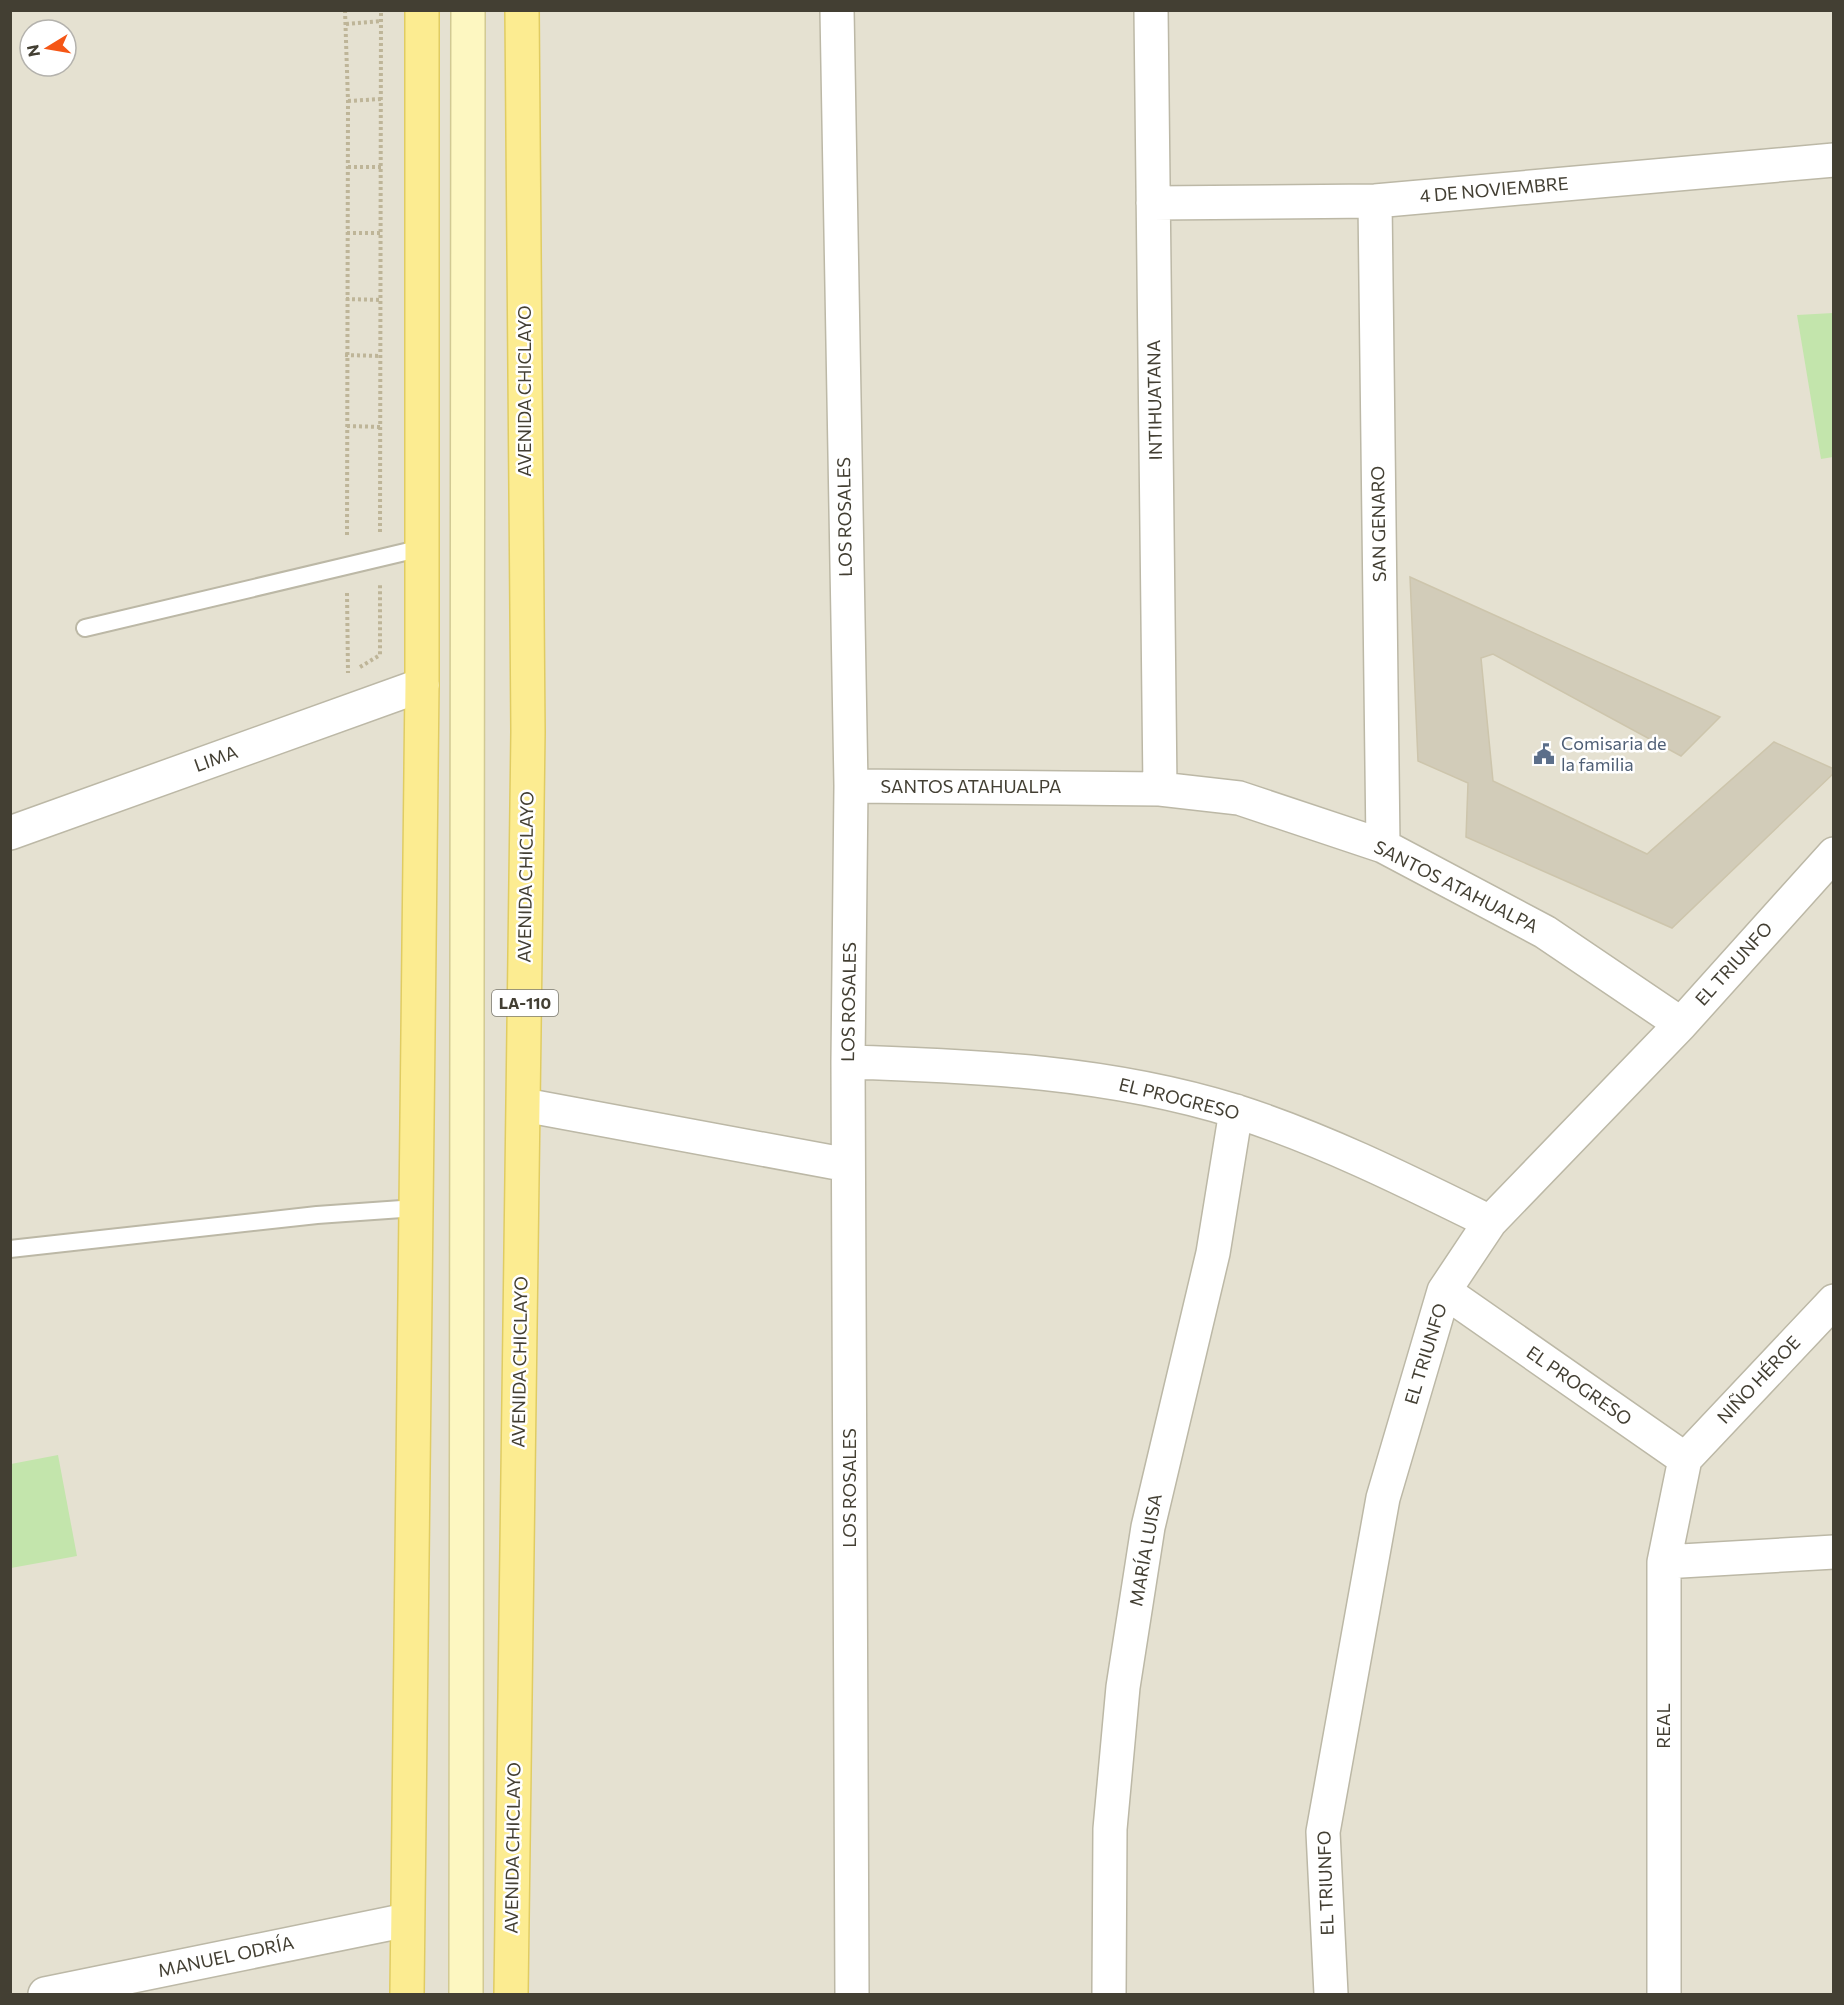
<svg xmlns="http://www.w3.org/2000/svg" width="1844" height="2005" viewBox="0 0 1844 2005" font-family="Commissioner,sans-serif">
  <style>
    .residential { fill: #e5e1d1; fill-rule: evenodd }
    .green { fill: #c3e5ac }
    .building { fill: #d2ccb9; stroke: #cdc5ac; stroke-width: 1.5 }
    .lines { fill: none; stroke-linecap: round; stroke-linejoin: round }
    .lane-casing { stroke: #bcb8a6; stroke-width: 20 }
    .street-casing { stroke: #bcb8a6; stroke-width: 36 }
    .secondary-casing { stroke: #d1c993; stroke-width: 36 }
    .primary-casing { stroke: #e0cc62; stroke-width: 36 }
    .path { stroke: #beb598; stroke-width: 4; stroke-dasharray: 3 3; stroke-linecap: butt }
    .lane { stroke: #fff; stroke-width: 16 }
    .street { stroke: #fff; stroke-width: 33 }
    .secondary { stroke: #fdf7c1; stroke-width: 33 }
    .primary { stroke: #fcec91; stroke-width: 33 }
    .labels { text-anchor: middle; stroke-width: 5; stroke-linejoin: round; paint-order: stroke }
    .shield { fill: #fff; stroke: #7b7970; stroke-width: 1.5 }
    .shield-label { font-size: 16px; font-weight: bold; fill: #433f33 }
    .street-label { font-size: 18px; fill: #433f33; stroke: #fff }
    .service-label { font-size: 18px; fill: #4e5e75; stroke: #fff; text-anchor: start }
  </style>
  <rect width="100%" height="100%" fill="#f1efe3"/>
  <path class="residential" d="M 11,11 L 1833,11 L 1833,1994 L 11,1994 ZM 30,30 L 66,30 L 66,66 L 30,66 Z"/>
  <path class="green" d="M 1833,313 L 1833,457 L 1821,459 L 1797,315 Z
    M 58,1455 L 77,1556 L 11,1568 L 11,1464 Z"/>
  <path class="building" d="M 1410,577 L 1720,717 L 1681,756 L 1493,654 L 1481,658 L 1493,781 L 1647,854 L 1774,742 L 1834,769 L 1834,773 L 1672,928 L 1466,837 L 1468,783 L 1418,761 Z"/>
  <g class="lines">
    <defs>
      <path id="lane" d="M 85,628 L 422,548
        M 10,1249 L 317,1215 L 416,1208"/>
      <path id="street" d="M 837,10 L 851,786 L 848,1062 L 852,1994
        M 1151,10 L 1160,789
        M 1375,201 L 1383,846
        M 1153,203 L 1375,201 L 1834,160
        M 851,786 L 1160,789 L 1239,798 L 1383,846 L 1545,932 L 1681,1024
        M 10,833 L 422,685
        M 848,1062 C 978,1066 1110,1072 1235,1111 C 1323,1139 1407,1181 1490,1222
        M 524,1105 L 848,1165
        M 1444,1291 L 1685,1459
        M 1685,1459 L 1834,1301
        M 1664,1562 L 1834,1552
        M 45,1994 L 407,1920
        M 1109,1994 L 1110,1829 L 1123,1687 L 1148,1527 L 1213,1253 L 1236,1111
        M 1331,1994 L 1323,1832 L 1383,1498 L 1444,1291 L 1490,1222 L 1681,1024 L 1834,854
        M 1664,1994 L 1664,1562 L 1685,1459"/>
      <path id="secondary" d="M 466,1994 L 468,10"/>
      <path id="primary" d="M 407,1994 L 422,685 L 422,10
        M 511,1994 L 528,732 L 522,10"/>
    </defs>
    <use href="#lane" class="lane-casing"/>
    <use href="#street" class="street-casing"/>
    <use href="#secondary" class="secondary-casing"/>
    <use href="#primary" class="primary-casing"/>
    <path class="path" d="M 345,10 L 348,101 L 347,538
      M 346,24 L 381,21
      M 348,101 L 381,99
      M 348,167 L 382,167
      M 347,233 L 381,233
      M 346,299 L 382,300
      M 345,355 L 381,356
      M 347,426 L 381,427
      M 380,532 L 381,10
      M 347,593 L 348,673
      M 360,667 L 380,655 L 380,584"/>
    <use href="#lane" class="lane"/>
    <use href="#street" class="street"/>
    <use href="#secondary" class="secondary"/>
    <use href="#primary" class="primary"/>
  </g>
  <defs>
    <symbol id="civic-bare" viewBox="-9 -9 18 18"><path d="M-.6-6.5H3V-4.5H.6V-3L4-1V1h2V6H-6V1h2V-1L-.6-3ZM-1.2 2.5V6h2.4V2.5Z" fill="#5c6f8a" stroke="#fff" stroke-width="2.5" paint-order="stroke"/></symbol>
  </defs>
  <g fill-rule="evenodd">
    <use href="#civic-bare" x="1529" y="739" width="30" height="30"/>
  </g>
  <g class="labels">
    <rect class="shield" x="492" y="990" width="66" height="26" rx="4.5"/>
    <g class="shield-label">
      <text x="525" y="1009">LA-110</text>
    </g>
    <g class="street-label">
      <text transform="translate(1494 190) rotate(-5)" y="6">4 DE NOVIEMBRE</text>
      <text transform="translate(525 391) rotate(-90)" y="6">AVENIDA CHICLAYO</text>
      <text transform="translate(1155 400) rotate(-91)" y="6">INTIHUATANA</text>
      <text transform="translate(845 517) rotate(-91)" y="6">LOS ROSALES</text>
      <text transform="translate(1379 524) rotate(-91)" y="6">SAN GENARO</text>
      <text transform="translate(216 759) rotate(-20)" y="6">LIMA</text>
      <text x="971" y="793">SANTOS ATAHUALPA</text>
      <text transform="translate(526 877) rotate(-89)" y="6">AVENIDA CHICLAYO</text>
      <text transform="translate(1456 887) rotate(27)" y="6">SANTOS ATAHUALPA</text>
      <text transform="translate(1734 964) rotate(-48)" y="6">EL TRIUNFO</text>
      <text transform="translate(849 1002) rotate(-89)" y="6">LOS ROSALES</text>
      <text transform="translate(1179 1099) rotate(14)" y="6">EL PROGRESO</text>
      <text transform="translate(1426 1354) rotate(-73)" y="6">EL TRIUNFO</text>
      <text transform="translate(520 1362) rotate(-89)" y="6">AVENIDA CHICLAYO</text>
      <text transform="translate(1759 1380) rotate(-47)" y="6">NIÑO HÉROE</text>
      <text transform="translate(1579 1386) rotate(35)" y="6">EL PROGRESO</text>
      <text transform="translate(850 1488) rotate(-90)" y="6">LOS ROSALES</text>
      <text transform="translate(1146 1550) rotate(-80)" y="6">MARÍA LUISA</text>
      <text transform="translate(1664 1726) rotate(-90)" y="6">REAL</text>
      <text transform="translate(513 1848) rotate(-89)" y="6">AVENIDA CHICLAYO</text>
      <text transform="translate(1326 1883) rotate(-92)" y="6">EL TRIUNFO</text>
      <text transform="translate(226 1957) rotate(-12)" y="6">MANUEL ODRÍA</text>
    </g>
    <g class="service-label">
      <text x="1561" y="750">Comisaria de<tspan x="1561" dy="21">la familia</tspan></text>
    </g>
  </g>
  <rect width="1844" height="2005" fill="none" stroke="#433f33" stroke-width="24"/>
  <g transform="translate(48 48) rotate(259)"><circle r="28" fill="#ffffff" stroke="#b4b2ad" stroke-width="1.5"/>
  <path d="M0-4.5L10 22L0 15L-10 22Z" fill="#f55616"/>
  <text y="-9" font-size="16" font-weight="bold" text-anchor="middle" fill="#433f33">N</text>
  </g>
</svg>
